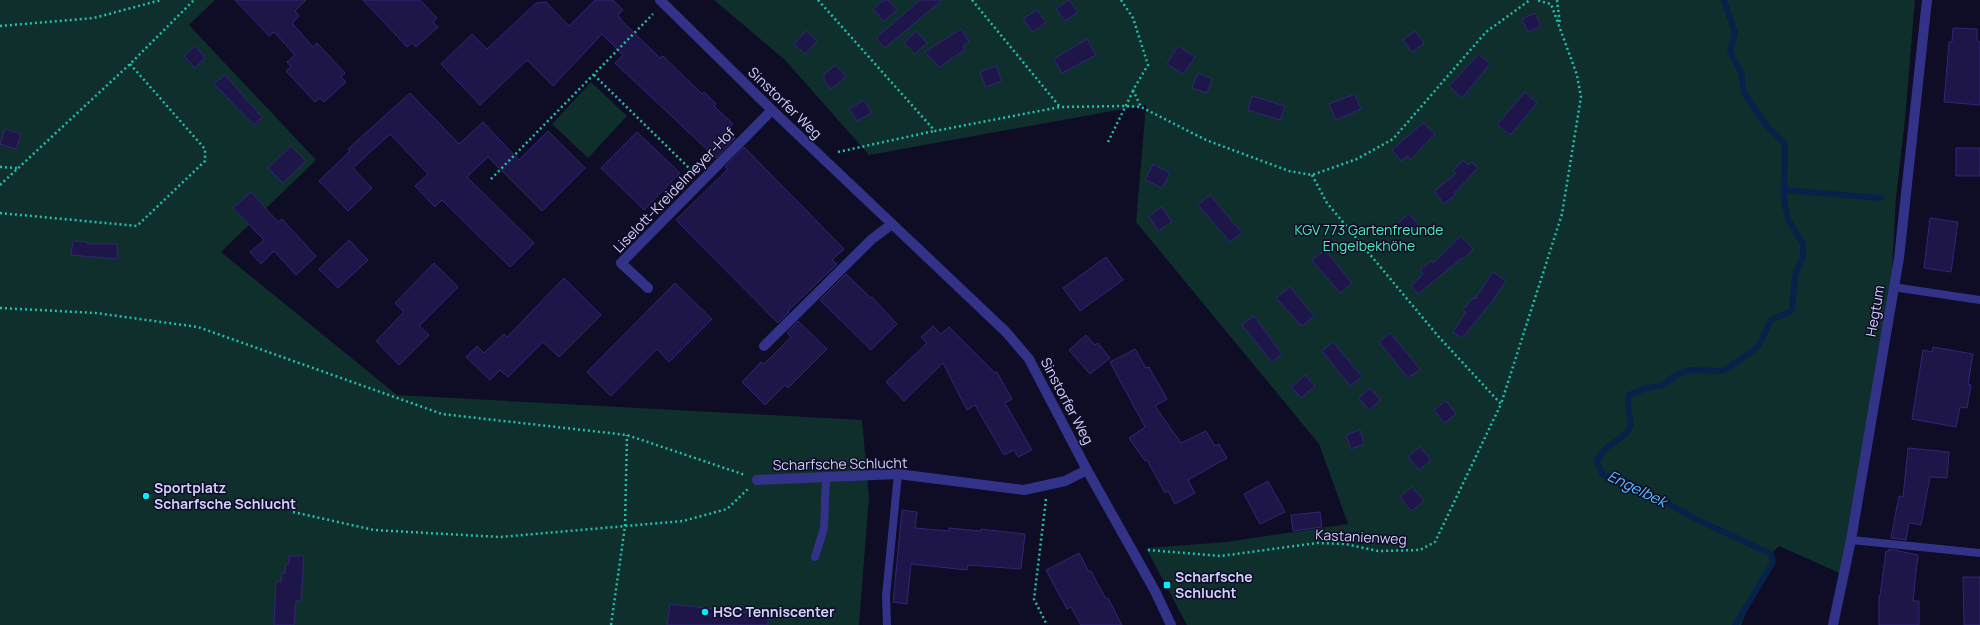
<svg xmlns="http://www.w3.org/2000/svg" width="1980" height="625" viewBox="0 0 1980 625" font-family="Manrope,sans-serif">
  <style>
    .green { fill: #0e2f2c }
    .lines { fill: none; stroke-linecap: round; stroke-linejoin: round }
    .stream { stroke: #072249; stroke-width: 6 }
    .building { fill: #1e1648; stroke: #312676 }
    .path { stroke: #22c0af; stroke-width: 2.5; stroke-dasharray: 2 3; stroke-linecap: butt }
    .service { stroke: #323388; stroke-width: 8 }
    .minor { stroke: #323388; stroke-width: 10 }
    .tertiary { stroke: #323388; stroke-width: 10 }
    .poi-dot { fill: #00eefb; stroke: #0f0c25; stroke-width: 1.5 }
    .labels { text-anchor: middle; stroke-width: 3; stroke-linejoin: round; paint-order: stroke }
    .street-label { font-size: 14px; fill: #d3d0ff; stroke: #0f0c25 }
    .park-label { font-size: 14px; fill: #4febbc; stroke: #0f0c25 }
    .poi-label { font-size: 14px; font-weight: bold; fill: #d3d0ff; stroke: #0f0c25; text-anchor: start }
    .water-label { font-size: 15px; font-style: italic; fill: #5ebcff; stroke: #0f0c25 }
  </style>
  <rect width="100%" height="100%" fill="#0f0c25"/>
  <path class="green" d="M 0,0 L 215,0 L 189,25 L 316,160 L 221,252 L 397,395 L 862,420 L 869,497 L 859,625 L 0,625 Z
    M 714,0 L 1915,0 L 1905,119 L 1896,197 L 1890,308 L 1844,575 L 1779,546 L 1771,554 L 1773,562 L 1750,603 L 1741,625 L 1187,625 L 1146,548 L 1226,542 L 1348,524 L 1319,444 L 1136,222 L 1146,105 L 869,155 L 785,60 Z
    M 591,82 L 627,116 L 588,158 L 552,124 Z"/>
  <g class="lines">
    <path class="stream" d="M 1724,0 L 1735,33 L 1730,52 L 1741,72 L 1744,93 L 1767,126 L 1785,144 L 1784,199 L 1788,219 L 1803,244 L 1803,257 L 1795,275 L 1792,310 L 1788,313 L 1771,320 L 1759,345 L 1753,351 L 1723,371 L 1689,370 L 1676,375 L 1663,385 L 1646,388 L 1629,395 C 1625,406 1634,422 1629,429 C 1621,443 1603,443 1597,462 L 1603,475 L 1626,481 L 1698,520 L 1771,554 L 1773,562 L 1735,625
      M 1783,190 L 1881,198"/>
  </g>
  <path class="building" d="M 235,0 L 306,0 L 295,11 L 299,16 L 292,23 L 313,47 L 317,43 L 345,73 L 341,77 L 346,82 L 324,102 L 320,98 L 315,102 L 286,71 L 291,67 L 287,62 L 295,55 L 274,32 L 269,36 Z
    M 363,0 L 420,0 L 437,18 L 433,22 L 438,27 L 416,47 L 412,43 L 407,47 Z
    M 595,0 L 613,0 L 623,10 L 618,15 L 622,21 L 660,58 L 663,56 L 702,94 L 704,92 L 716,104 L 714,106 L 733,124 L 727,130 L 735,138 L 716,158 L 615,63 L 623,55 L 602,34 L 553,86 L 527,60 L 480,105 L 441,64 L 472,34 L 487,49 L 536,3 L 546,2 L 569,26 Z
    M 884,0 L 888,0 L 897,10 L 884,21 L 873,9 Z
    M 920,0 L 942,0 L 885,48 L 876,38 Z
    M 1069,0 L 1078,12 L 1065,21 L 1056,9 Z
    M 1037,10 L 1046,22 L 1033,32 L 1023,19 Z
    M 1535,13 L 1541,26 L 1528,32 L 1522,19 Z
    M 1953,28 L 1977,29 L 1977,41 L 1980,42 L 1980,105 L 1944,102 L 1949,42 L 1952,42 Z
    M 961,29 L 969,42 L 963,46 L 965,50 L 939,67 L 925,52 Z
    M 806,31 L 817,41 L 805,54 L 794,44 Z
    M 916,31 L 927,43 L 915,54 L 904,43 Z
    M 1415,31 L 1424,43 L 1412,52 L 1403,40 Z
    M 1087,39 L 1096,55 L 1062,73 L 1054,59 Z
    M 195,46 L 205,58 L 195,68 L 184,56 Z
    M 1178,46 L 1195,57 L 1183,74 L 1167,64 Z
    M 1479,54 L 1490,64 L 1462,98 L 1449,86 Z
    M 836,65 L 846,77 L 831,89 L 824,80 L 824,74 Z
    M 996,66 L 1002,81 L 986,87 L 980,72 Z
    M 1198,73 L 1212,79 L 1207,93 L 1192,88 Z
    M 225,75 L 262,117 L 254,125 L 214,84 Z
    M 1525,92 L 1537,103 L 1510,135 L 1497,125 Z
    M 410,93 L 459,144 L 483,122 L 519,160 L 548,131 L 585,168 L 542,211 L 488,157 L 467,177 L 534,243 L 510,267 L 442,200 L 435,207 L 415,186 L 428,174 L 390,134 L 353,168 L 372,188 L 348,211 L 319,181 L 350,151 L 348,149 Z
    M 1355,94 L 1361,109 L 1336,120 L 1329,104 Z
    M 1252,96 L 1285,106 L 1280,120 L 1248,110 Z
    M 864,100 L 872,113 L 857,121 L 849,109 Z
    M 1423,123 L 1435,134 L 1410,160 L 1408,156 L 1401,161 L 1392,150 Z
    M 5,129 L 21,134 L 16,149 L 0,144 Z
    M 637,132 L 680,173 L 644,210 L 601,168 Z
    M 291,146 L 306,161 L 283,183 L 268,168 Z
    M 744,147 L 844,249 L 832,260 L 837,264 L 788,311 L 789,312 L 778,323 L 676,220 L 728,169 L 725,167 Z
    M 1956,148 L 1980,148 L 1980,176 L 1956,176 Z
    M 1463,160 L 1468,165 L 1472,162 L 1478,168 L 1454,193 L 1455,195 L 1444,204 L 1434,191 L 1456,174 L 1453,171 Z
    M 1153,164 L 1170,173 L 1162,188 L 1145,180 Z
    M 251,192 L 278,222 L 282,219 L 316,256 L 296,275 L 274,251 L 261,264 L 250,252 L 264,240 L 233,208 Z
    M 1210,195 L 1242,233 L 1230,242 L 1198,205 Z
    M 1162,207 L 1172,222 L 1158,231 L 1149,216 Z
    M 1409,214 L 1419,226 L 1407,235 L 1397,224 Z
    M 1930,218 L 1958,222 L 1951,272 L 1924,268 Z
    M 1461,236 L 1473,249 L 1463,259 L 1462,258 L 1418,294 L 1411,286 L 1423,274 L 1420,270 L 1431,261 L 1433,263 Z
    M 349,240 L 368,260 L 338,288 L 319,269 Z
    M 73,241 L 87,242 L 87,244 L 117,244 L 118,259 L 71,255 Z
    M 1325,250 L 1352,283 L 1340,293 L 1312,260 Z
    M 1106,257 L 1123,280 L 1080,311 L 1063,288 Z
    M 434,263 L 458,287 L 419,326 L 429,335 L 399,365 L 376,341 L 404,312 L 395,303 Z
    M 1493,272 L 1506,281 L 1491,303 L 1462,338 L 1453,332 L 1466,312 L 1463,310 L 1473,298 L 1475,299 Z
    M 846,274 L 871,298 L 872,297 L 897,324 L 871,350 L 820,300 Z
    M 564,278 L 601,315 L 559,357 L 543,342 L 508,377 L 500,370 L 490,380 L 466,357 L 477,346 L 484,353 L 504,334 L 507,337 Z
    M 675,283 L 712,319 L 669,362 L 657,349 L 611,396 L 587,372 Z
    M 1290,287 L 1314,316 L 1302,326 L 1276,298 Z
    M 1254,316 L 1282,354 L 1272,362 L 1242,325 Z
    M 798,321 L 827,349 L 788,388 L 785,385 L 765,405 L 742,382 L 761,362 L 764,364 L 791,337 L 787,333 Z
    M 933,326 L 941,334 L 949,327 L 995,373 L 997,372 L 1012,399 L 1005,403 L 1032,450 L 1018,457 L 1014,450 L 1004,455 L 975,405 L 967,410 L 943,363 L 904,401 L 886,382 L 927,343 L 921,337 Z
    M 1390,333 L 1420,369 L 1408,378 L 1379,342 Z
    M 1086,335 L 1095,345 L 1098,343 L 1110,358 L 1090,374 L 1069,350 Z
    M 1333,342 L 1362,377 L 1350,386 L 1322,351 Z
    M 1933,347 L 1973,354 L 1968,384 L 1971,385 L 1967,408 L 1960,407 L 1956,427 L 1912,419 L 1923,350 L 1932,352 Z
    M 1135,349 L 1146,368 L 1149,367 L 1167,399 L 1155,406 L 1181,443 L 1206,431 L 1215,446 L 1219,444 L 1227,458 L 1188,480 L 1195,493 L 1175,504 L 1168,491 L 1165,493 L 1147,460 L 1145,461 L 1129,438 L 1145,427 L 1110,362 Z
    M 1305,375 L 1315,386 L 1301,398 L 1292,387 Z
    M 1370,388 L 1380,400 L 1369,410 L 1359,398 Z
    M 1446,401 L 1456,414 L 1444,423 L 1434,410 Z
    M 1360,430 L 1364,444 L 1351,449 L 1346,435 Z
    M 1420,447 L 1431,460 L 1419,470 L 1408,457 Z
    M 1908,448 L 1949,452 L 1947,478 L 1930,477 L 1921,525 L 1909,523 L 1906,540 L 1891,538 L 1899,496 L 1903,497 Z
    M 1268,481 L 1285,512 L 1260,524 L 1244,494 Z
    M 1412,487 L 1424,501 L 1411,511 L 1400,497 Z
    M 902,510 L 917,512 L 915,528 L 949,531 L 949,528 L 981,531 L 981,529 L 1025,534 L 1021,569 L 968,565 L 967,570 L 911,564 L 907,604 L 893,602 Z
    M 1320,512 L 1322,527 L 1293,531 L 1291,515 Z
    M 1889,549 L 1918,555 L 1913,601 L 1919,601 L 1919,625 L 1879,625 L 1879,596 L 1880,596 L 1886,551 L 1888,552 Z
    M 1079,553 L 1089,572 L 1091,571 L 1106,599 L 1108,598 L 1122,625 L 1081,625 L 1071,607 L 1067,609 L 1046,570 Z
    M 289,556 L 304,556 L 301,601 L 296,601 L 294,625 L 274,625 L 276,581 L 281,582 L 282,573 L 285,573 L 286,564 L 289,564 Z
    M 1963,577 L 1980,577 L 1980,625 L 1964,625 Z
    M 670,604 L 768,615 L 768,625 L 667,625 Z"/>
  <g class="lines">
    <path class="path" d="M 818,0 L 935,131 L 1060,107 L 1125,106 L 1141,107 L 1206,140 L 1289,171 L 1312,175 L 1357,159 L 1393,139 L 1486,32 L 1530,0
      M 972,0 L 1060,107
      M 1121,0 L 1133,18 L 1148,65 L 1133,90 L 1141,107
      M 1557,0 L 1560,24
      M 0,26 L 94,18 L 161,0
      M 594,75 L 692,171
      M 1108,142 L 1133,91
      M 838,152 L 934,131
      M 0,167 L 17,168
      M 1312,175 L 1327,203 L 1438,336 L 1501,404 L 1562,214 L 1581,97 L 1577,75 L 1551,4 L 1536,0
      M 491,179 L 653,14
      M 0,185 L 130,64 L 194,0
      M 0,213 L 137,226 L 205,161 L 205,149 L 130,64
      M 0,308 L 96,313 L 198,327 L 442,414 L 627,435 L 745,475
      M 1046,499 L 1034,599 L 1047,625
      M 293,512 L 374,530 L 500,537 L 683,521 L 727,509 L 748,489
      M 1148,550 L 1221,556 L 1317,543 L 1345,544 L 1378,551 L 1420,550 L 1435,542 L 1501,404
      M 611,625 L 625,526 L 627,435"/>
    <path class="service" d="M 1893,287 L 1980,300
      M 1851,540 L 1980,553
      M 815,557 L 824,528 L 826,477
      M 887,625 L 886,596 L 898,474"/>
    <path class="minor" d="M 648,288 L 621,263 L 772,110
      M 764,346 L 872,239 L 892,224
      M 757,480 L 898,474 L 1024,490 L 1065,481 L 1087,470
      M 1833,625 L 1851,540 L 1899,258 L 1927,0"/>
    <path class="tertiary" d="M 660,0 L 772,110 L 1006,332 L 1029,359 L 1087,470 L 1155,591 L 1171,625"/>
  </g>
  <g class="poi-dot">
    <circle cx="146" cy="496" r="4"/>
    <rect x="1163" y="581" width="8" height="8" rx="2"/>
    <circle cx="705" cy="612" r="4"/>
  </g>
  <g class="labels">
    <g class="street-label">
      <text transform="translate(785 103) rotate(44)" y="5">Sinstorfer Weg</text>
      <text transform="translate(674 190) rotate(-46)" y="5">Liselott-Kreidelmeyer-Hof</text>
      <text transform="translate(1875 311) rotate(-80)" y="5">Hegtum</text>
      <text transform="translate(1067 401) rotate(62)" y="5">Sinstorfer Weg</text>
      <text transform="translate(840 464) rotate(-1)" y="5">Scharfsche Schlucht</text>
      <text transform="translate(1361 537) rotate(3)" y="5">Kastanienweg</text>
    </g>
    <g class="park-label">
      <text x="1369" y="235">KGV 773 Gartenfreunde<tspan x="1369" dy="16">Engelbekhöhe</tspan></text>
    </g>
    <g class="poi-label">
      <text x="154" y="493">Sportplatz<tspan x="154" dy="16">Scharfsche Schlucht</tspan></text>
      <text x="1175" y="582">Scharfsche<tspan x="1175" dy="16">Schlucht</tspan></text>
      <text x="713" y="617">HSC Tenniscenter</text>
    </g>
    <g class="water-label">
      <text transform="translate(1637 489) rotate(26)" y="5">Engelbek</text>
    </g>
  </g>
</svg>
